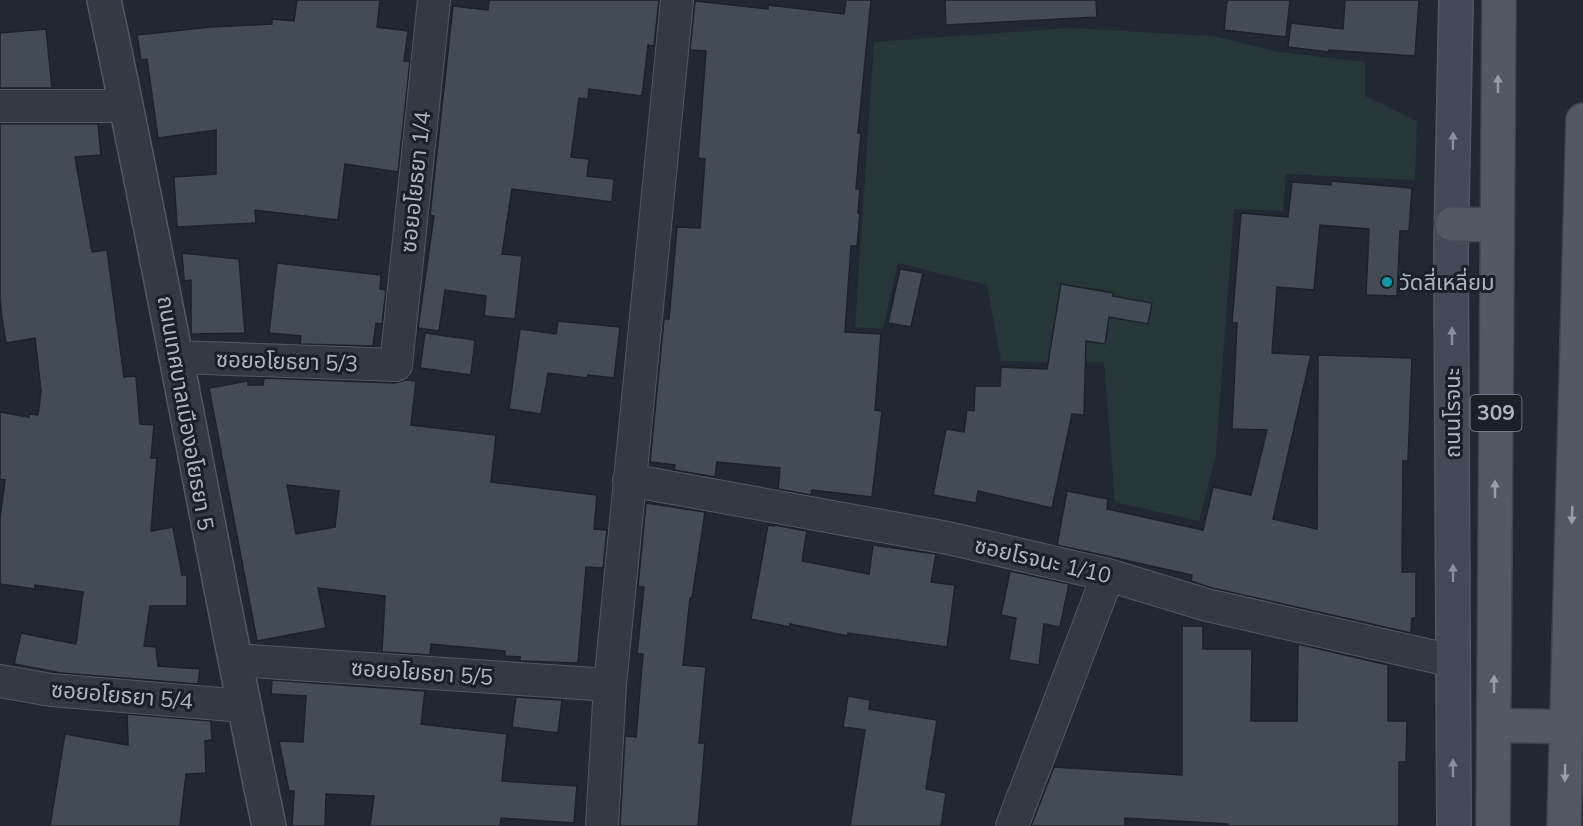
<svg xmlns="http://www.w3.org/2000/svg" width="1583" height="826" viewBox="0 0 1583 826" font-family="Mulish,'Noto Sans Thai',sans-serif">
  <style>
    .green { fill: #273738 }
    .building { fill: #434b57; stroke: #1c212a; stroke-width: 1.5; fill-rule: evenodd }
    .lines { fill: none; stroke-linecap: round; stroke-linejoin: round }
    .minor-casing { stroke: #525862; stroke-width: 34 }
    .tertiary-casing { stroke: #525862; stroke-width: 36 }
    .secondary-casing { stroke: #525862; stroke-width: 36 }
    .primary-casing { stroke: #3e434d; stroke-width: 36 }
    .minor { stroke: #343a44; stroke-width: 32 }
    .tertiary { stroke: #343a44; stroke-width: 33 }
    .secondary { stroke: #434956; stroke-width: 33 }
    .primary { stroke: #525964; stroke-width: 33 }
    .oneway { fill: #979eaa }
    .oneway2 { fill: #898f9c }
    .culture-dot { fill: #0f9aa8; stroke: #1a1f28; stroke-width: 2 }
    .labels { text-anchor: middle; stroke-width: 6; stroke-linejoin: round; paint-order: stroke }
    .shield { fill: #1a1f28; stroke: #828893; stroke-width: 1.5 }
    .shield-label { font-size: 21px; font-weight: bold; fill: #aeb5c1 }
    .street-label { font-size: 22px; fill: #aeb5c1; stroke: #1a1f28 }
    .poi-label { font-size: 22px; fill: #aeb5c1; stroke: #1a1f28; text-anchor: start }
  </style>
  <rect width="100%" height="100%" fill="#212833"/>
  <path class="green" d="M 1071,28 L 1213,36 L 1278,52 L 1365,62 L 1365,96 L 1417,121 L 1415,180 L 1286,174 L 1283,211 L 1234,209 L 1216,453 L 1199,521 L 1115,502 L 1104,362 L 1001,361 L 987,285 L 898,263 L 883,329 L 855,327 L 874,42 Z"/>
  <path class="building" d="M 297,0 L 380,0 L 377,27 L 408,31 L 404,61 L 410,61 L 398,172 L 345,164 L 338,220 L 255,210 L 256,223 L 177,227 L 174,177 L 216,174 L 216,130 L 158,138 L 147,59 L 141,60 L 137,35 L 211,27 L 272,24 L 272,19 L 294,21 Z
    M 489,0 L 659,0 L 654,46 L 648,45 L 642,96 L 589,89 L 588,99 L 579,98 L 571,157 L 589,159 L 587,176 L 614,179 L 612,202 L 512,189 L 502,254 L 522,256 L 515,319 L 484,316 L 486,296 L 445,290 L 439,331 L 418,328 L 434,216 L 430,215 L 453,6 L 488,10 Z
    M 846,0 L 871,0 L 858,133 L 861,133 L 856,189 L 860,189 L 858,213 L 860,213 L 857,246 L 851,246 L 845,332 L 881,334 L 875,410 L 882,411 L 872,497 L 812,490 L 811,495 L 778,489 L 780,468 L 717,462 L 715,477 L 674,470 L 675,465 L 650,462 L 664,319 L 669,319 L 677,227 L 700,228 L 705,159 L 698,158 L 706,51 L 690,50 L 695,1 L 768,9 L 768,5 L 844,14 Z
    M 945,0 L 1096,0 L 1097,17 L 946,25 Z
    M 1227,0 L 1290,0 L 1286,37 L 1224,30 Z
    M 1345,0 L 1419,0 L 1415,56 L 1329,50 L 1329,52 L 1288,47 L 1291,23 L 1343,29 Z
    M 46,29 L 52,88 L 0,88 L 0,33 Z
    M 0,124 L 98,124 L 101,155 L 75,157 L 92,252 L 107,250 L 124,377 L 136,376 L 140,424 L 154,425 L 151,458 L 157,458 L 151,531 L 173,527 L 182,575 L 187,575 L 187,606 L 150,606 L 144,646 L 156,647 L 158,666 L 200,669 L 198,684 L 61,673 L 14,664 L 21,633 L 76,644 L 83,592 L 35,585 L 35,589 L 0,584 L 0,518 L 5,480 L 0,479 L 0,412 L 29,417 L 29,414 L 38,415 L 41,391 L 35,338 L 6,343 L 2,318 L 0,299 Z
    M 1331,181 L 1412,188 L 1409,231 L 1400,231 L 1397,296 L 1366,295 L 1369,229 L 1320,225 L 1314,290 L 1277,287 L 1272,353 L 1311,355 L 1273,519 L 1317,529 L 1318,355 L 1412,358 L 1408,461 L 1403,461 L 1402,572 L 1416,572 L 1416,618 L 1412,618 L 1411,633 L 1212,588 L 1191,581 L 1192,575 L 1057,545 L 1067,491 L 1108,499 L 1107,509 L 1203,530 L 1213,487 L 1251,495 L 1267,430 L 1232,429 L 1237,323 L 1232,323 L 1241,213 L 1288,217 L 1292,182 L 1331,185 Z
    M 182,253 L 239,259 L 245,333 L 191,334 L 191,280 L 184,281 Z
    M 277,263 L 381,275 L 380,289 L 386,290 L 382,324 L 376,323 L 373,346 L 300,344 L 301,336 L 269,333 Z
    M 900,269 L 923,273 L 911,327 L 888,323 Z
    M 1061,284 L 1113,293 L 1113,296 L 1152,303 L 1148,324 L 1109,317 L 1105,344 L 1086,341 L 1084,415 L 1072,414 L 1052,508 L 978,491 L 976,503 L 933,495 L 946,429 L 964,432 L 967,410 L 974,411 L 975,386 L 1000,386 L 1001,367 L 1047,369 Z
    M 558,321 L 620,327 L 614,378 L 588,375 L 587,378 L 548,373 L 541,414 L 509,409 L 520,329 L 556,334 Z
    M 425,333 L 475,340 L 471,375 L 420,368 Z
    M 264,378 L 395,383 L 406,380 L 416,381 L 411,425 L 496,435 L 491,482 L 597,495 L 594,529 L 607,530 L 603,568 L 586,567 L 578,663 L 520,661 L 520,657 L 505,656 L 505,651 L 431,644 L 430,655 L 382,652 L 385,596 L 318,588 L 326,628 L 257,641 L 209,388 L 248,381 L 248,385 L 263,385 ZM 287,485 L 339,491 L 335,527 L 296,534 Z
    M 646,503 L 705,512 L 692,598 L 690,598 L 683,665 L 706,667 L 699,743 L 705,743 L 698,826 L 620,826 L 625,736 L 636,737 L 643,654 L 637,654 L 644,587 L 638,586 Z
    M 768,525 L 774,526 L 774,525 L 807,531 L 802,561 L 869,574 L 873,545 L 936,554 L 931,582 L 955,585 L 947,647 L 848,633 L 848,636 L 790,624 L 790,627 L 751,619 Z
    M 1010,571 L 1069,584 L 1060,627 L 1044,624 L 1039,665 L 1009,660 L 1016,618 L 1001,615 Z
    M 1182,626 L 1203,626 L 1203,649 L 1252,649 L 1251,721 L 1297,721 L 1298,644 L 1388,665 L 1388,721 L 1407,721 L 1406,762 L 1399,762 L 1399,826 L 1228,826 L 1228,824 L 1125,818 L 1125,826 L 1031,826 L 1054,767 L 1182,775 Z
    M 272,680 L 425,691 L 421,724 L 507,734 L 502,781 L 577,786 L 574,823 L 501,818 L 500,826 L 370,826 L 374,796 L 326,794 L 325,826 L 292,826 L 294,791 L 289,791 L 279,741 L 303,742 L 306,696 L 271,694 Z
    M 848,696 L 870,700 L 869,709 L 937,720 L 926,789 L 946,793 L 941,826 L 850,826 L 865,730 L 843,727 Z
    M 516,697 L 562,700 L 558,733 L 512,727 Z
    M 127,714 L 211,721 L 212,740 L 205,741 L 206,773 L 186,774 L 180,826 L 50,826 L 65,734 L 128,745 Z"/>
  <g class="lines">
    <defs>
      <path id="minor" d="M 0,106 L 127,106
        M 177,357 L 396,365 L 434,0
        M 629,480 L 948,538 L 1108,575 L 1207,605 L 1453,661
        M 235,660 L 610,685
        M 0,681 L 51,690 L 244,706
        M 602,826 L 610,685 L 677,0
        M 1012,826 L 1108,575"/>
      <path id="tertiary" d="M 104,0 C 163,275 211,551 269,826"/>
      <path id="secondary" d="M 1454,826 L 1451,250 L 1456,0"/>
      <path id="primary" d="M 1452,224 L 1497,225
        M 1494,725 L 1566,727
        M 1493,826 L 1499,0
        M 1564,826 L 1583,120"/>
    </defs>
    <use href="#minor" class="minor-casing"/>
    <use href="#tertiary" class="tertiary-casing"/>
    <use href="#secondary" class="secondary-casing"/>
    <use href="#primary" class="primary-casing"/>
    <use href="#minor" class="minor"/>
    <use href="#tertiary" class="tertiary"/>
    <use href="#secondary" class="secondary"/>
    <use href="#primary" class="primary"/>
  </g>
  <defs><path id="oneway-solid" d="M-6-.8H1V-3.2L6.5 0L1 3.2V.8H-6Z" transform="scale(1.5)"/></defs>
  <g class="oneway">
    <use href="#oneway-solid" transform="translate(1498 84) rotate(-90)"/>
    <use href="#oneway-solid" transform="translate(1495 489) rotate(-90)"/>
    <use href="#oneway-solid" transform="translate(1572 515) rotate(92)"/>
    <use href="#oneway-solid" transform="translate(1494 684) rotate(-90)"/>
    <use href="#oneway-solid" transform="translate(1565 773) rotate(91)"/>
  </g>
  <g class="oneway2">
    <use href="#oneway-solid" transform="translate(1453 141) rotate(-89)"/>
    <use href="#oneway-solid" transform="translate(1452 336) rotate(-90)"/>
    <use href="#oneway-solid" transform="translate(1453 573) rotate(-90)"/>
    <use href="#oneway-solid" transform="translate(1453 768) rotate(-90)"/>
  </g>
  <circle class="culture-dot" cx="1387" cy="282" r="6"/>
  <g class="labels">
    <rect class="shield" x="1470.5" y="395" width="51" height="36" rx="4.5"/>
    <g class="shield-label">
      <text x="1496" y="420">309</text>
    </g>
    <g class="street-label">
      <text transform="translate(415 182) rotate(-84)" y="8">ซอยอโยธยา 1/4</text>
      <text transform="translate(287 361) rotate(2)" y="8">ซอยอโยธยา 5/3</text>
      <text transform="translate(186 413) rotate(80)" y="8">ถนนเทศบาลเมืองอโยธยา 5</text>
      <text transform="translate(1452 413) rotate(-90)" y="8">ถนนโรจนะ</text>
      <text transform="translate(1043 560) rotate(13)" y="8">ซอยโรจนะ 1/10</text>
      <text transform="translate(422 672) rotate(4)" y="8">ซอยอโยธยา 5/5</text>
      <text transform="translate(122 695) rotate(5)" y="8">ซอยอโยธยา 5/4</text>
    </g>
    <g class="poi-label">
      <text x="1399" y="290">วัดสี่เหลี่ยม</text>
    </g>
  </g>
</svg>
